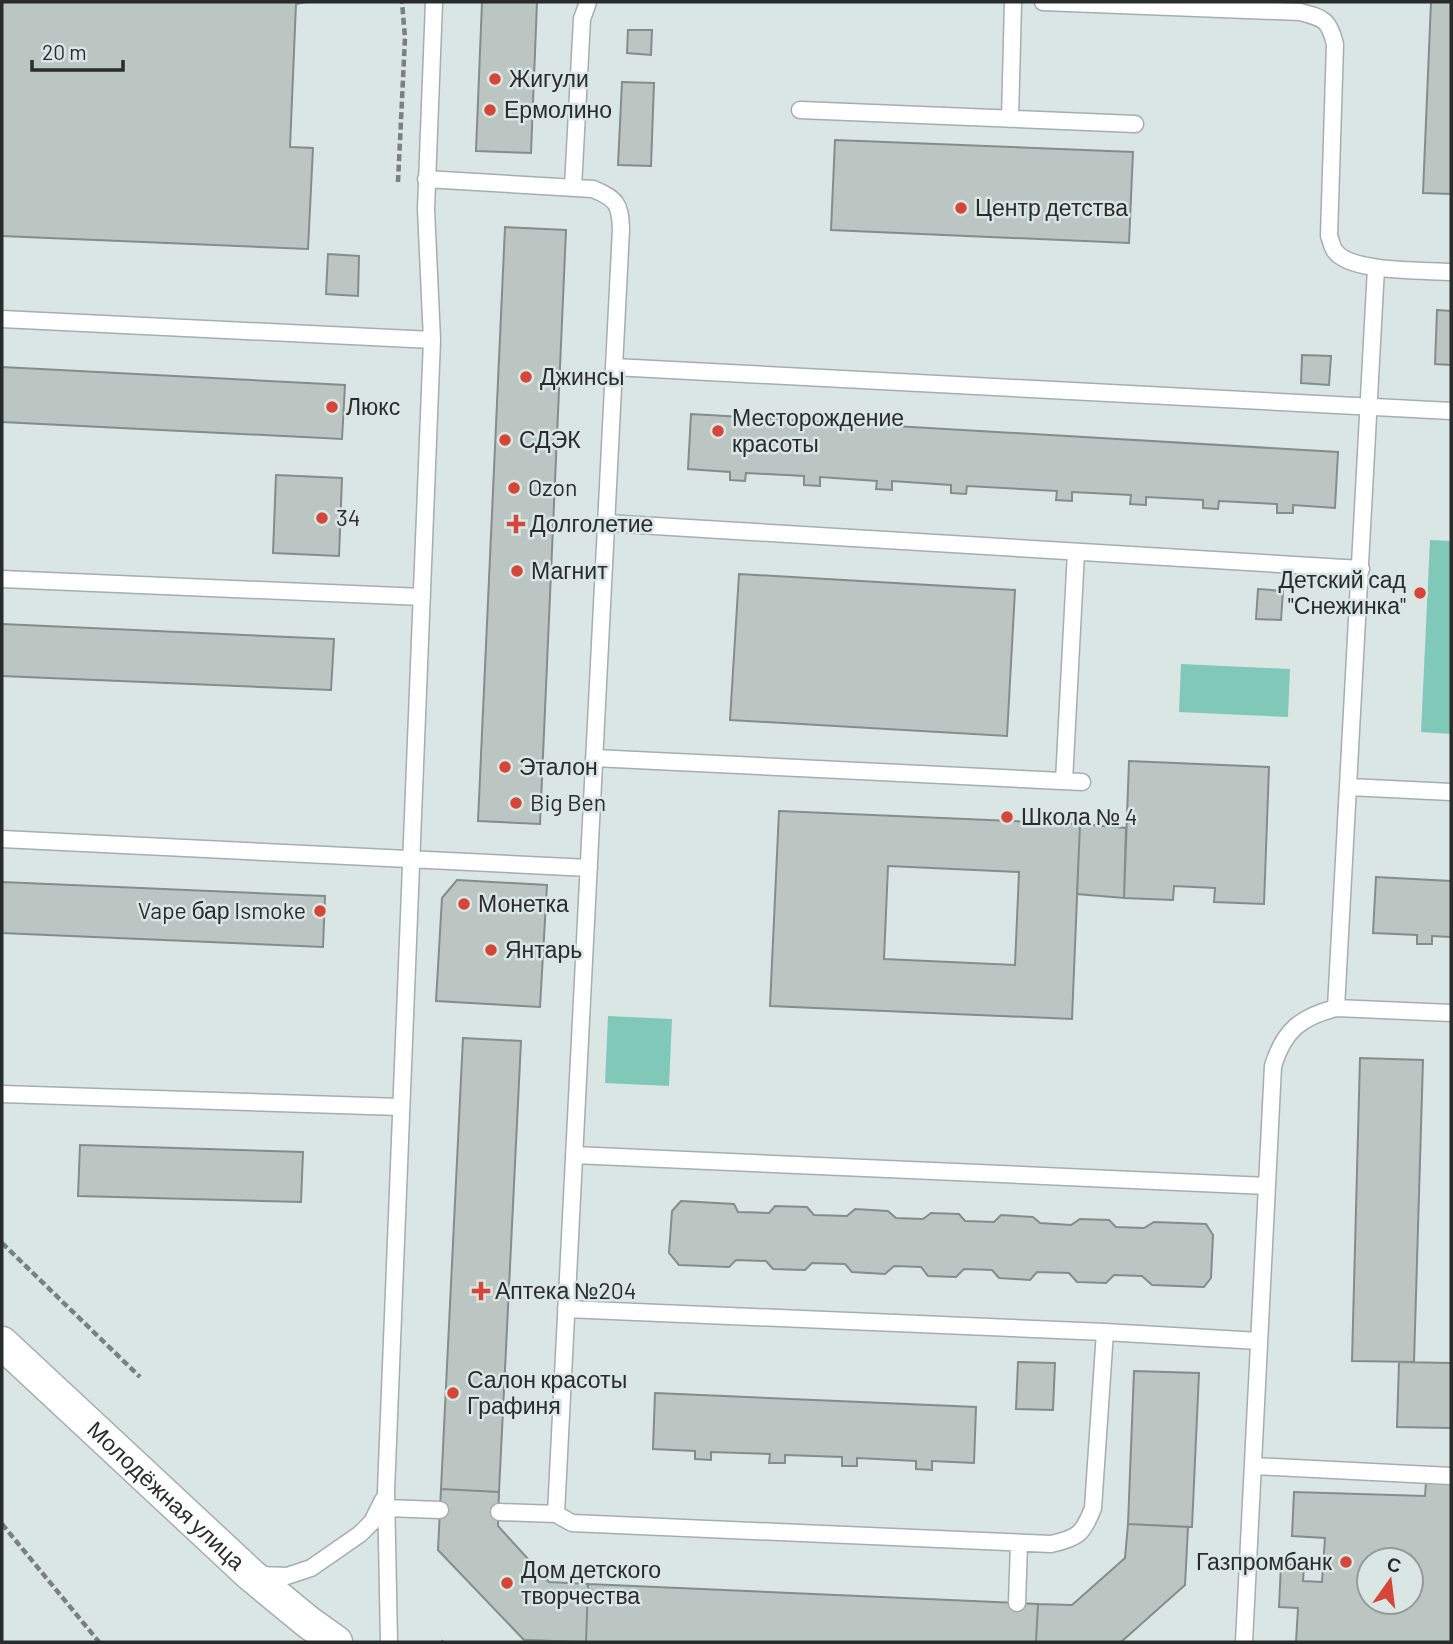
<svg xmlns="http://www.w3.org/2000/svg" width="1453" height="1644" viewBox="0 0 1453 1644" font-family="Barlow,sans-serif">
  <style>
    .green { fill: #80c9b9 }
    .building { fill: #bbc6c3; stroke: #838e8b; stroke-width: 2; fill-rule: evenodd }
    .lines { fill: none; stroke-linecap: round; stroke-linejoin: round }
    .service-casing { stroke: #a4afac; stroke-width: 19 }
    .minor-casing { stroke: #a4afac; stroke-width: 35 }
    .path { stroke: #79817f; stroke-width: 4.5; stroke-dasharray: 7 3.5; stroke-linecap: butt }
    .service { stroke: #fff; stroke-width: 16 }
    .minor { stroke: #fff; stroke-width: 32 }
    .poi-dot { fill: #d34638; stroke: #dae6e3; stroke-width: 2.5 }
    .labels { text-anchor: middle; stroke-width: 5; stroke-linejoin: round; paint-order: stroke }
    .poi-label { font-size: 23px; fill: #282c2b; stroke: #dae6e3; text-anchor: start }
    .street-label { font-size: 23px; fill: #282c2b; stroke: #dae6e3 }
  </style>
  <rect width="100%" height="100%" fill="#dae6e3"/>
  <path class="green" d="M 1430,540 L 1451,541 L 1451,734 L 1421,732 Z
    M 1181,664 L 1290,669 L 1288,717 L 1179,712 Z
    M 608,1016 L 672,1019 L 669,1086 L 605,1083 Z"/>
  <path class="building" d="M 2,2 L 306,2 L 296,4 L 290,147 L 313,148 L 308,249 L 2,236 Z
    M 482,2 L 537,2 L 531,153 L 476,151 Z
    M 1431,2 L 1451,2 L 1451,194 L 1423,193 Z
    M 628,30 L 652,30 L 651,55 L 627,53 Z
    M 622,82 L 654,83 L 651,166 L 618,165 Z
    M 835,140 L 1133,152 L 1129,243 L 831,230 Z
    M 505,227 L 566,230 L 540,824 L 478,821 Z
    M 328,254 L 359,256 L 358,296 L 326,294 Z
    M 1437,310 L 1451,311 L 1451,365 L 1435,364 Z
    M 1302,355 L 1331,356 L 1329,385 L 1301,383 Z
    M 2,367 L 345,385 L 342,439 L 2,422 Z
    M 691,414 L 1338,452 L 1335,508 L 1293,505 L 1293,513 L 1277,513 L 1277,504 L 1219,501 L 1218,509 L 1203,508 L 1203,500 L 1146,497 L 1146,505 L 1130,504 L 1131,495 L 1072,492 L 1072,501 L 1056,500 L 1057,491 L 967,486 L 966,494 L 951,493 L 951,485 L 892,481 L 892,490 L 876,489 L 877,481 L 820,477 L 820,486 L 804,485 L 804,476 L 746,473 L 745,481 L 730,480 L 730,472 L 688,469 Z
    M 276,475 L 342,478 L 339,556 L 273,553 Z
    M 739,574 L 1015,590 L 1007,736 L 730,720 Z
    M 1258,589 L 1283,591 L 1281,620 L 1256,619 Z
    M 2,624 L 334,639 L 331,690 L 2,676 Z
    M 1129,761 L 1269,767 L 1264,904 L 1214,902 L 1215,888 L 1174,886 L 1173,900 L 1124,898 Z
    M 779,811 L 1080,824 L 1072,1019 L 770,1006 ZM 888,866 L 1019,872 L 1015,965 L 884,959 Z
    M 1080,824 L 1126,828 L 1124,898 L 1077,894 Z
    M 1376,877 L 1451,881 L 1451,937 L 1432,936 L 1432,944 L 1417,944 L 1417,935 L 1373,933 Z
    M 457,880 L 547,885 L 540,1007 L 436,1001 L 442,898 Z
    M 2,882 L 325,896 L 323,947 L 2,933 Z
    M 463,1038 L 521,1041 L 499,1492 L 441,1489 Z
    M 1360,1058 L 1423,1060 L 1414,1362 L 1352,1361 Z
    M 80,1145 L 303,1152 L 301,1202 L 78,1196 Z
    M 681,1201 L 734,1204 L 738,1212 L 769,1213 L 775,1206 L 807,1207 L 814,1215 L 847,1216 L 855,1209 L 888,1211 L 896,1218 L 923,1219 L 931,1213 L 959,1214 L 965,1221 L 994,1222 L 1001,1215 L 1033,1217 L 1040,1223 L 1071,1225 L 1080,1219 L 1109,1220 L 1116,1227 L 1144,1228 L 1154,1222 L 1206,1224 L 1213,1235 L 1211,1278 L 1204,1287 L 1152,1285 L 1142,1276 L 1114,1275 L 1106,1283 L 1077,1282 L 1069,1273 L 1037,1272 L 1030,1280 L 999,1278 L 992,1270 L 964,1269 L 956,1277 L 928,1276 L 921,1267 L 894,1266 L 885,1274 L 852,1272 L 845,1264 L 812,1263 L 805,1270 L 773,1269 L 766,1261 L 736,1260 L 729,1267 L 679,1265 L 669,1253 L 672,1211 Z
    M 1018,1362 L 1055,1363 L 1053,1410 L 1016,1409 Z
    M 1399,1362 L 1451,1363 L 1451,1428 L 1397,1427 Z
    M 1134,1371 L 1199,1373 L 1192,1527 L 1128,1524 Z
    M 655,1393 L 976,1407 L 974,1463 L 932,1461 L 932,1470 L 916,1469 L 916,1461 L 857,1458 L 857,1466 L 842,1466 L 842,1457 L 785,1455 L 785,1463 L 769,1463 L 770,1454 L 711,1452 L 711,1460 L 695,1459 L 695,1451 L 653,1449 Z
    M 1426,1482 L 1451,1484 L 1451,1642 L 1296,1642 L 1298,1608 L 1279,1607 L 1281,1564 L 1304,1565 L 1303,1581 L 1322,1582 L 1325,1538 L 1292,1536 L 1294,1492 L 1425,1496 ZM 1369,1560 L 1411,1560 L 1411,1602 L 1369,1602 Z
    M 441,1489 L 499,1492 L 498,1526 L 549,1582 L 588,1584 L 586,1642 L 524,1640 L 438,1550 Z
    M 1128,1524 L 1188,1527 L 1185,1585 L 1121,1642 L 1036,1642 L 1038,1604 L 1072,1605 L 1125,1558 Z
    M 588,1584 L 1038,1604 L 1036,1642 L 586,1642 Z"/>
  <g class="lines">
    <defs>
      <path id="service" d="M 1043,2 L 1300,12 C 1324,18 1329,20 1335,44 L 1329,236 C 1331,240 1332,248 1335,251 C 1350,273 1425,270 1451,272
        M 800,110 L 1135,124
        M 1010,119 L 1013,2
        M 426,179 L 593,189 C 617,199 620,204 621,229 L 556,1514 L 572,1523 L 1051,1544 C 1078,1538 1083,1534 1093,1508 L 1105,1332
        M 573,187 L 582,19 L 588,2
        M 2,319 L 432,340
        M 614,367 L 1451,411
        M 606,523 L 1361,569
        M 2,579 L 422,597
        M 594,758 L 1082,782
        M 1064,781 L 1076,552
        M 1349,787 L 1451,792
        M 2,839 L 589,868
        M 1336,1008 L 1451,1013
        M 2,1094 L 400,1107
        M 574,1155 L 1267,1186
        M 566,1309 L 1105,1332 L 1259,1341
        M 1254,1466 L 1451,1476
        M 386,1508 L 440,1510
        M 499,1512 L 556,1514
        M 258,1575 L 287,1576 L 311,1568 L 360,1534 L 372,1522 L 383,1500
        M 1017,1603 L 1019,1543
        M 389,1642 L 386,1491 L 432,340 L 426,209 L 434,2
        M 1244,1642 L 1273,1066 C 1284,1030 1301,1017 1336,1008 L 1376,268"/>
      <g id="minor">
        <path id="s1" d="M 2,1343 L 251,1575 L 308,1622 L 336,1642"/>
      </g>
    </defs>
    <use href="#service" class="service-casing"/>
    <use href="#minor" class="minor-casing"/>
    <path class="path" d="M 398,182 L 405,38 L 402,2
      M 2,1243 L 140,1377
      M 2,1524 L 99,1642
      M 443,1642 L 444,1641"/>
    <use href="#service" class="service"/>
    <use href="#minor" class="minor"/>
  </g>
  <g class="poi-dot">
    <circle cx="495" cy="79" r="7"/>
    <circle cx="490" cy="110" r="7"/>
    <circle cx="961" cy="208" r="7"/>
    <circle cx="526" cy="377" r="7"/>
    <circle cx="332" cy="407" r="7"/>
    <circle cx="718" cy="431" r="7"/>
    <circle cx="505" cy="440" r="7"/>
    <circle cx="514" cy="488" r="7"/>
    <circle cx="322" cy="518" r="7"/>
    <path d="M512.5 513.5h7v7h7v7h-7v7h-7v-7h-7v-7h7z"/>
    <circle cx="517" cy="571" r="7"/>
    <circle cx="1420" cy="593" r="7"/>
    <circle cx="505" cy="767" r="7"/>
    <circle cx="516" cy="803" r="7"/>
    <circle cx="1007" cy="817" r="7"/>
    <circle cx="464" cy="904" r="7"/>
    <circle cx="320" cy="911" r="7"/>
    <circle cx="491" cy="950" r="7"/>
    <path d="M477.5 1280.5h7v7h7v7h-7v7h-7v-7h-7v-7h7z"/>
    <circle cx="453" cy="1393" r="7"/>
    <circle cx="1346" cy="1562" r="7"/>
    <circle cx="507" cy="1583" r="7"/>
  </g>
  <g class="labels">
    <g class="poi-label">
      <text x="509" y="87">Жигули</text>
      <text x="504" y="118">Ермолино</text>
      <text x="975" y="216">Центр детства</text>
      <text x="540" y="385">Джинсы</text>
      <text x="346" y="415">Люкс</text>
      <text x="732" y="426">Месторождение<tspan x="732" dy="26">красоты</tspan></text>
      <text x="519" y="448">СДЭК</text>
      <text x="528" y="496">Ozon</text>
      <text x="336" y="526">34</text>
      <text x="530" y="532">Долголетие</text>
      <text x="531" y="579">Магнит</text>
      <text x="1406" y="588" text-anchor="end">Детский сад<tspan x="1406" dy="26">"Снежинка"</tspan></text>
      <text x="519" y="775">Эталон</text>
      <text x="530" y="811">Big Ben</text>
      <text x="1021" y="825">Школа № 4</text>
      <text x="478" y="912">Монетка</text>
      <text x="306" y="919" text-anchor="end">Vape бар Ismoke</text>
      <text x="505" y="958">Янтарь</text>
      <text x="495" y="1299">Аптека №204</text>
      <text x="467" y="1388">Салон красоты<tspan x="467" dy="26">Графиня</tspan></text>
      <text x="1332" y="1570" text-anchor="end">Газпромбанк</text>
      <text x="521" y="1578">Дом детского<tspan x="521" dy="26">творчества</tspan></text>
    </g>
    <g class="street-label">
      <text dy="8" stroke="none"><textPath href="#s1" startOffset="224">Молодёжная улица</textPath></text>
    </g>
  </g>
  <rect width="1453" height="1644" fill="none" stroke="#282c2b" stroke-width="7"/>
  <g transform="translate(1390 1581) rotate(14)"><circle r="33" fill="#dae6e3" stroke="#939c99" stroke-width="2"/>
  <path d="M0-5L12 26L0 18L-12 26Z" fill="#d34638"/>
  <text y="-10" font-size="19" font-weight="bold" text-anchor="middle" fill="#282c2b">С</text>
  </g>
  <path d="M32 60v10h91v-10" fill="none" stroke="#282c2b" stroke-width="3.5"/>
  <text x="42" y="60" font-size="21" fill="#282c2b" stroke="#dae6e3" stroke-width="5" paint-order="stroke">20 m</text>
</svg>
